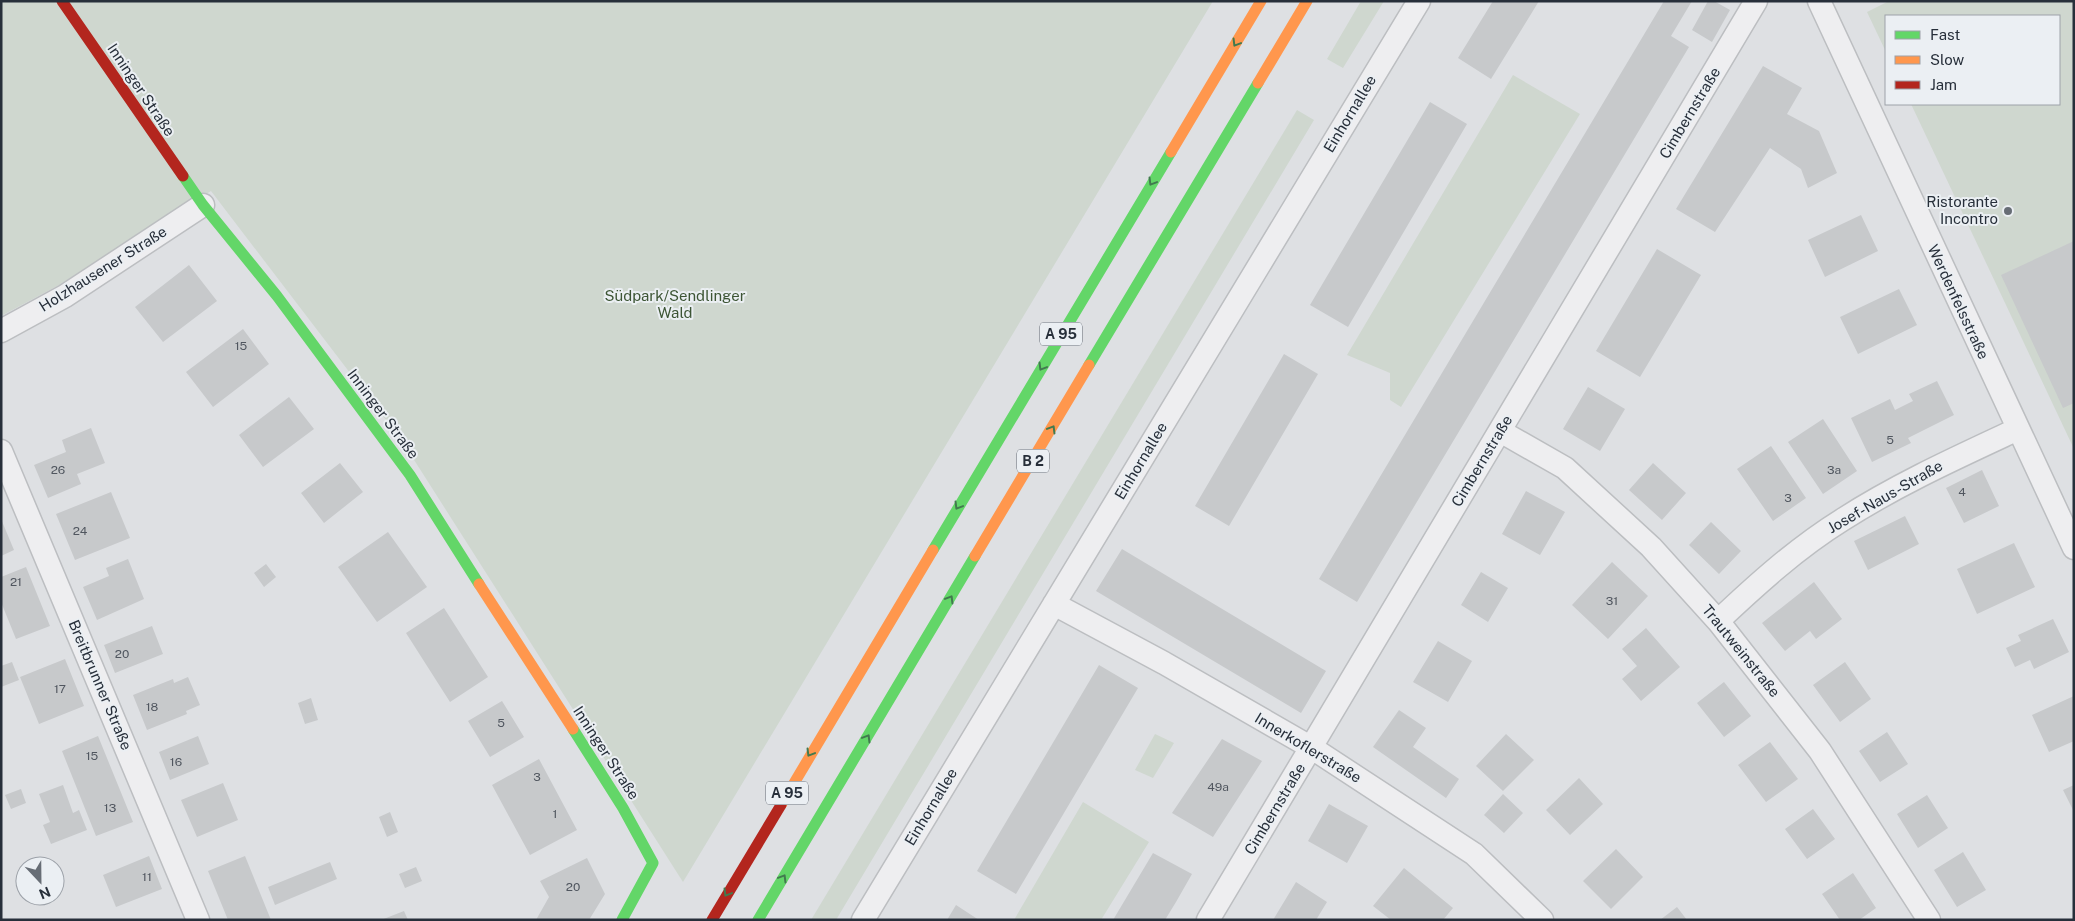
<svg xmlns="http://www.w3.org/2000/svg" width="2075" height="921" viewBox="0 0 2075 921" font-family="'Public Sans',sans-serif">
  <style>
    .green { fill: #cfd7cf }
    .building { fill: #c7c9cb }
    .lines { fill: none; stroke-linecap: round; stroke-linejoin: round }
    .street-casing { stroke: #bcbec1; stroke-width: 25 }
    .street { stroke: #eeeef0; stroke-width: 22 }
    .fast { stroke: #63d668; stroke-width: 11 }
    .slow { stroke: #ff974d; stroke-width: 11 }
    .jam { stroke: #b3261e; stroke-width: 11 }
    .oneway { stroke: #427a4f }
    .poi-dot { fill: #676d75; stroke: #ebeff3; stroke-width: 2 }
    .labels { text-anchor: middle; stroke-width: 4; stroke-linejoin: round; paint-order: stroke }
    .number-label { font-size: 12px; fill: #50565f }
    .shield { fill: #ebeff3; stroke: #626972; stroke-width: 1 }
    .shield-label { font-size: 14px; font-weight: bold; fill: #272f3a }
    .street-label { font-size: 15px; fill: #272f3a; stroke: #ebeff3 }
    .poi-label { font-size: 15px; fill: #272f3a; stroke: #ebeff3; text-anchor: end }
    .park-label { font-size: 15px; fill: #3d5535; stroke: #ebeff3 }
  </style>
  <rect width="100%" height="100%" fill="#dee0e3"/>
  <path class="green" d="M 1,1 L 1213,1 L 683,882 L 402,441 L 211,191 L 59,285 L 1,316 Z
    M 1361,1 L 1384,1 L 1343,68 L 1327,59 Z
    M 1889,1 L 2074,1 L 2074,449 L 1911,104 L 2059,104 L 2059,16 L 1886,16 L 1886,52 L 1867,12 Z
    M 1513,75 L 1580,114 L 1401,407 L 1390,400 L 1390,373 L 1347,355 Z
    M 1297,110 L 1314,120 L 836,920 L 811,920 Z
    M 1155,734 L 1174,743 L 1153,778 L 1135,770 Z
    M 1083,802 L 1149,842 L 1101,920 L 1014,920 Z"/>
  <path class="building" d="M 1493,1 L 1539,1 L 1491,79 L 1458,58 Z
    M 1664,1 L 1692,1 L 1671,36 L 1689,47 L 1357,602 L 1319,579 Z
    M 1708,1 L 1714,1 L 1730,10 L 1712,42 L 1692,30 Z
    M 1763,66 L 1802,88 L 1787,114 L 1819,131 L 1837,173 L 1808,188 L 1801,169 L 1770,148 L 1715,232 L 1676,209 Z
    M 1430,102 L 1467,124 L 1348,327 L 1310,305 Z
    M 1861,215 L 1878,251 L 1825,277 L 1808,240 Z
    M 2074,241 L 2074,403 L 2063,408 L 2001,275 Z
    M 1657,249 L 1701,275 L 1640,377 L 1596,351 Z
    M 189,265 L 217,301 L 163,342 L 135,307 Z
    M 1899,289 L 1917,325 L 1858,354 L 1840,317 Z
    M 243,329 L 269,364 L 213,407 L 186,372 Z
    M 1284,354 L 1318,374 L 1229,526 L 1195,506 Z
    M 1937,381 L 1954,415 L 1908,438 L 1911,443 L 1872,462 L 1851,418 L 1890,399 L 1895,410 L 1913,401 L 1909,394 Z
    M 1588,387 L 1625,409 L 1600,451 L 1563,429 Z
    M 289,397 L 314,429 L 263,467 L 239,435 Z
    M 1823,419 L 1857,471 L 1823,494 L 1788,442 Z
    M 91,428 L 105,463 L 77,474 L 81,484 L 48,498 L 34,465 L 66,452 L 62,440 Z
    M 1771,446 L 1806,498 L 1773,521 L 1737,469 Z
    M 340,463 L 363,492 L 324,523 L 301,493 Z
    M 1653,463 L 1686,493 L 1662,520 L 1629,490 Z
    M 1982,470 L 1999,506 L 1964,523 L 1946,488 Z
    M 1526,491 L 1565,512 L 1540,555 L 1502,534 Z
    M 111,492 L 130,538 L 75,560 L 56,514 Z
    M 1905,516 L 1919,544 L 1868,570 L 1854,541 Z
    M 1,519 L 14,550 L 1,556 Z
    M 1711,522 L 1741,551 L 1719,574 L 1689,545 Z
    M 388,532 L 427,587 L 377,622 L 338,567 Z
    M 2014,543 L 2035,587 L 1977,614 L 1957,569 Z
    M 1122,549 L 1326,671 L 1301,713 L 1096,591 Z
    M 128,559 L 144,599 L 97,620 L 83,587 L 109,576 L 106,568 Z
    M 1612,562 L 1648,596 L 1608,639 L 1572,605 Z
    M 266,564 L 276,577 L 264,587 L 254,573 Z
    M 26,567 L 50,626 L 16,639 L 1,602 L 1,577 Z
    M 1481,572 L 1508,588 L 1488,622 L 1461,605 Z
    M 1814,582 L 1842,619 L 1816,639 L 1810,631 L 1785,651 L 1762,623 Z
    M 444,608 L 488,677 L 450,702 L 406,633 Z
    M 2053,619 L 2069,652 L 2034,669 L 2030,660 L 2015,667 L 2006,648 L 2021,641 L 2018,635 Z
    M 152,626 L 163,654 L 115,673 L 104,645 Z
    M 1646,628 L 1680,667 L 1641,701 L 1622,679 L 1637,666 L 1622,649 Z
    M 1438,641 L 1472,661 L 1448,702 L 1413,682 Z
    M 65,659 L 84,706 L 39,724 L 20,677 Z
    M 12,662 L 19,680 L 1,687 L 1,666 Z
    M 1845,662 L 1871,699 L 1840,722 L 1813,685 Z
    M 1099,665 L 1138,688 L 1016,894 L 977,871 Z
    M 188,677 L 200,705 L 186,711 L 187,714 L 147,730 L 133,695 L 173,679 L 174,683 Z
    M 1724,682 L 1751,716 L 1724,737 L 1697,703 Z
    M 2074,696 L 2074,741 L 2049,752 L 2032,715 Z
    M 311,698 L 318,720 L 305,724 L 298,703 Z
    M 502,701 L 524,737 L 490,757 L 468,721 Z
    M 1399,710 L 1426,728 L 1413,747 L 1459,779 L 1446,798 L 1373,747 Z
    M 1887,732 L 1908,764 L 1880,782 L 1859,751 Z
    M 1506,734 L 1534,760 L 1503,791 L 1476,766 Z
    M 98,736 L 133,822 L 96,836 L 62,751 Z
    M 198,736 L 209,764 L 170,780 L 159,752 Z
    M 1222,739 L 1262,761 L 1213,837 L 1172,813 Z
    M 1770,742 L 1798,779 L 1766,802 L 1738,765 Z
    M 539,759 L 577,830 L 530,855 L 492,785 Z
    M 1579,778 L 1603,804 L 1570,835 L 1546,810 Z
    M 223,783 L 238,820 L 197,837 L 181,800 Z
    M 63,785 L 73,813 L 79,810 L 87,830 L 51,844 L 43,825 L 50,822 L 39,794 Z
    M 2074,785 L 2074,812 L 2063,790 Z
    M 21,789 L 26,803 L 11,809 L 5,795 Z
    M 1503,794 L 1523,813 L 1504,833 L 1484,815 Z
    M 1927,795 L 1948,828 L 1918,848 L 1897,814 Z
    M 1329,804 L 1368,826 L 1347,863 L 1308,841 Z
    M 1813,809 L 1835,839 L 1807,859 L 1785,829 Z
    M 390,812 L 398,832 L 387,837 L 379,817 Z
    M 1616,849 L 1643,877 L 1611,909 L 1583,881 Z
    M 1963,852 L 1986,890 L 1957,907 L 1934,870 Z
    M 1153,853 L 1192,874 L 1176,902 L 1165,920 L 1113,920 Z
    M 149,856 L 162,889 L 116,907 L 103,875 Z
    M 245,856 L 271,920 L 228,920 L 208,871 Z
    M 587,858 L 605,894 L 589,920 L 536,920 L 549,897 L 540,881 Z
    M 330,862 L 337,879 L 275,905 L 268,887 Z
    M 416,867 L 422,881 L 405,888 L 399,874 Z
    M 1404,868 L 1453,908 L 1443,920 L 1391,920 L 1373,906 Z
    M 1853,873 L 1876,908 L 1859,920 L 1840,920 L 1822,894 Z
    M 1296,882 L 1327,902 L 1316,920 L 1273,920 Z
    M 956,905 L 979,920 L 947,920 Z
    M 1677,907 L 1687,920 L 1660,920 Z
    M 404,911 L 408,920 L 381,920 Z"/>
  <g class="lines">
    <defs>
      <path id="street" d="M 1819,1 L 2074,548
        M 1,331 L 65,296 L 203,205
        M 1500,431 L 1565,468 L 1651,547 L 1718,621 L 1820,751 L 1929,920
        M 1,451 L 198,920
        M 1054,604 L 1164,663 L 1312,748 L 1474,854 L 1542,920
        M 1718,621 C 1756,585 1797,548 1842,520 C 1898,484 1958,457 2018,429
        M 863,920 L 1419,1
        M 1208,920 L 1756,1"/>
    </defs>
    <use href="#street" class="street-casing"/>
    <use href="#street" class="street"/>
    <path class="fast" d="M 183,176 L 203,205 L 277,296 L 410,475 L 479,584
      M 1089,365 L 1258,83
      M 933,550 L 1171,152
      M 573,729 L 623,808 L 653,863 L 622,920
      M 758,920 L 975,556"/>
    <path class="slow" d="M 1258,83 L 1307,1
      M 1171,152 L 1261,1
      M 975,556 L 1089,365
      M 479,584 L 573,729
      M 781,805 L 933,550"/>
    <path class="jam" d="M 62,1 L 183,176
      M 712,920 L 781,805"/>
  </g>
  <defs><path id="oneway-chevron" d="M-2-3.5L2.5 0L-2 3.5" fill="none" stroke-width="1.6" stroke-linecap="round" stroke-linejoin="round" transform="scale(1.25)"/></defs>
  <g class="oneway">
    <use href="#oneway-chevron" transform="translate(1236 43) rotate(121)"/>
    <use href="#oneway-chevron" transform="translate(1152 182) rotate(121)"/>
    <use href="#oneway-chevron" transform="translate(1042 367) rotate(121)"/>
    <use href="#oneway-chevron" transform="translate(1052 429) rotate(-59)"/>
    <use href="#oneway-chevron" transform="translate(958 506) rotate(121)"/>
    <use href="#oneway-chevron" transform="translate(950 599) rotate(-59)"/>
    <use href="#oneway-chevron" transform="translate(867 738) rotate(-59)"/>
    <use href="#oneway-chevron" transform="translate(810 753) rotate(121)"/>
    <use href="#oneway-chevron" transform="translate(783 878) rotate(-59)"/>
    <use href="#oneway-chevron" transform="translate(727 893) rotate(121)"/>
  </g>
  <circle class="poi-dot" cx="2008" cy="211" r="5"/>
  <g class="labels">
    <g class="number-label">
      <text x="241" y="350">15</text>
      <text x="1890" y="444">5</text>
      <text x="58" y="474">26</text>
      <text x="1834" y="474">3a</text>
      <text x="1962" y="496">4</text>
      <text x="1788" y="502">3</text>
      <text x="80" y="535">24</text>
      <text x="16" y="586">21</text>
      <text x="1612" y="605">31</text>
      <text x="122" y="658">20</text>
      <text x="60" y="693">17</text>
      <text x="152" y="711">18</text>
      <text x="501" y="727">5</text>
      <text x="92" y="760">15</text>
      <text x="176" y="766">16</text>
      <text x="537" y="781">3</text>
      <text x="1218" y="791">49a</text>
      <text x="110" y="812">13</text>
      <text x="555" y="818">1</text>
      <text x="147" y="881">11</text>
      <text x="573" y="891">20</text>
    </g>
    <g class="shield">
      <rect x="1040" y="322.5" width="42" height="23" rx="4"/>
      <rect x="1017" y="449.5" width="32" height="23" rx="4"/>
      <rect x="766" y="781.5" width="42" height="23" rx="4"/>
    </g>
    <g class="shield-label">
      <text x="1061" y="339">A 95</text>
      <text x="1033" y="466">B 2</text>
      <text x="787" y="798">A 95</text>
    </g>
    <g class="street-label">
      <text transform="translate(141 90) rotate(56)" y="5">Inninger Straße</text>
      <text transform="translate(1690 113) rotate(-59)" y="5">Cimbernstraße</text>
      <text transform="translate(1350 114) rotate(-59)" y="5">Einhornallee</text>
      <text transform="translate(103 269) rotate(-32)" y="5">Holzhausener Straße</text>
      <text transform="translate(1958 302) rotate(65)" y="5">Werdenfelsstraße</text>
      <text transform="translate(383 414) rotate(53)" y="5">Inninger Straße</text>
      <text transform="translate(1141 461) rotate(-59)" y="5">Einhornallee</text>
      <text transform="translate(1482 461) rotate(-59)" y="5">Cimbernstraße</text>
      <text transform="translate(1885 497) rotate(-30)" y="5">Josef-Naus-Straße</text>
      <text transform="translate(1741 651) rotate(51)" y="5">Trautweinstraße</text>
      <text transform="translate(100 685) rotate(67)" y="5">Breitbrunner Straße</text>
      <text transform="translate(1308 748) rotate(31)" y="5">Innerkoflerstraße</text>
      <text transform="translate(606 753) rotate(57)" y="5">Inninger Straße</text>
      <text transform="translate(931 807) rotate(-59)" y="5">Einhornallee</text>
      <text transform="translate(1275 809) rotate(-59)" y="5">Cimbernstraße</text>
    </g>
    <g class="poi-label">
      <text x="1998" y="207">Ristorante<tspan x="1998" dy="17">Incontro</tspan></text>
    </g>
    <g class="park-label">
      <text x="675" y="301">Südpark/Sendlinger<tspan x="675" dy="17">Wald</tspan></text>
    </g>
  </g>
  <rect width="2075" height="921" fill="none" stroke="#272f3a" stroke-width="5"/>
  <rect x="1885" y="15" width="175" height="90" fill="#ebeff3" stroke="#9da2a9"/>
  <rect x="1895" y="31" width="25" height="8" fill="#63d668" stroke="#9da2a9"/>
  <text x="1930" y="40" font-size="15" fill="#272f3a">Fast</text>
  <rect x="1895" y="56" width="25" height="8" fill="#ff974d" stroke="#9da2a9"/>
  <text x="1930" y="65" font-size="15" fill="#272f3a">Slow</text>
  <rect x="1895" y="81" width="25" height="8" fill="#b3261e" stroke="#9da2a9"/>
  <text x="1930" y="90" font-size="15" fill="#272f3a">Jam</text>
  <g transform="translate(40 881) rotate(158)"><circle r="24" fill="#ebeff3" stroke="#9da2a9"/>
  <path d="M0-4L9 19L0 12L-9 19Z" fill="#676d75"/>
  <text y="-8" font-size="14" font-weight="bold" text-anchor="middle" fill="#272f3a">N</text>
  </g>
</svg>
